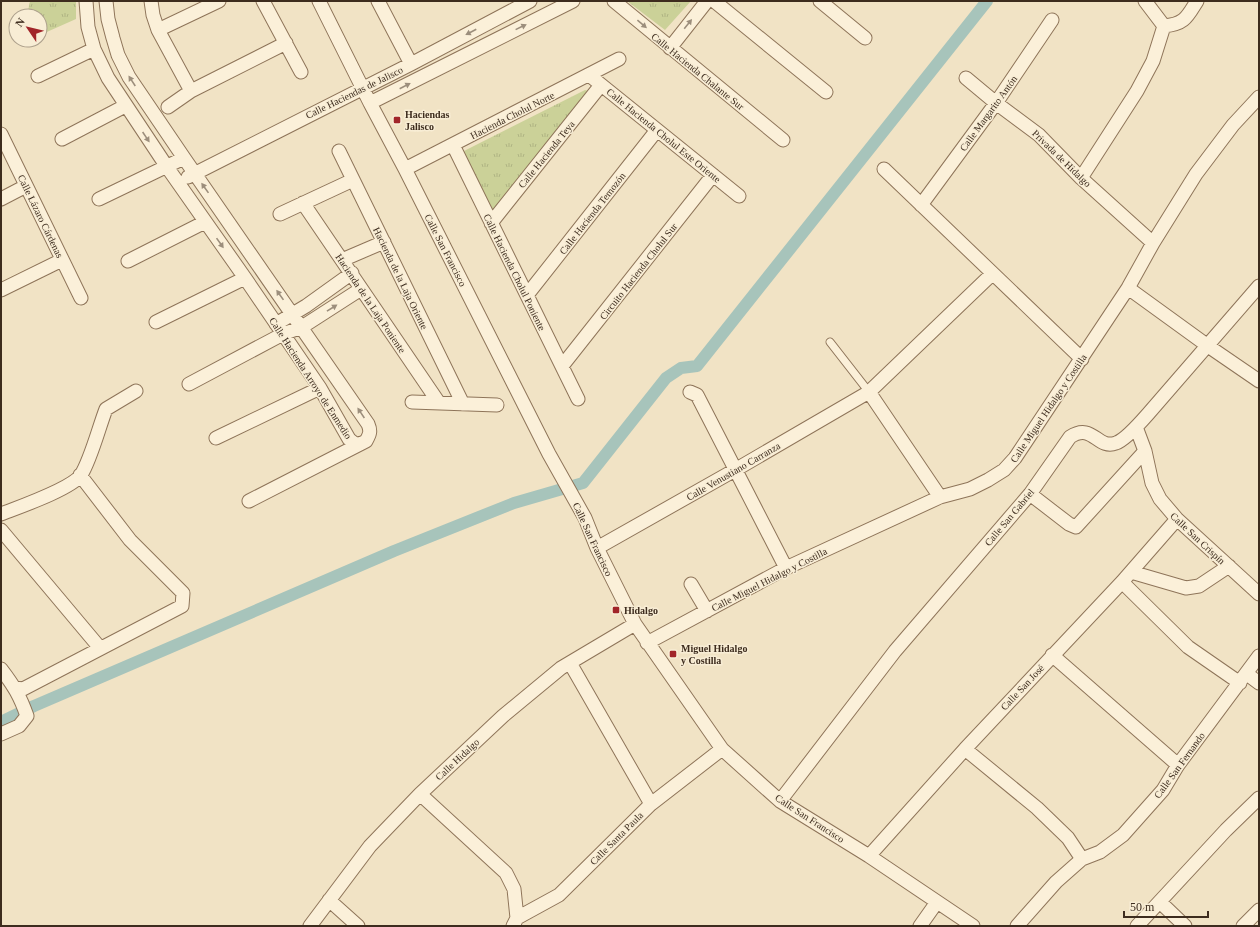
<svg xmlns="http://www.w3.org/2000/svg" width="1260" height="927" viewBox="0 0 1260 927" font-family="'Times New Roman',serif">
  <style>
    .grass { fill: url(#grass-tufts) }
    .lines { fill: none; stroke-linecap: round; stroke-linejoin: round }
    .canal { stroke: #a7c4bb; stroke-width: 12 }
    .service-casing { stroke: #8e7459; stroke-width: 9 }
    .minor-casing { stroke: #8e7459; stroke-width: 15 }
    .service { stroke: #fbf0d9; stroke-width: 7 }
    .minor { stroke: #fbf0d9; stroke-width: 13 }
    .oneway { fill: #9c8e7c }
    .poi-dot { fill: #a12529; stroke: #f8edd5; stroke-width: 1.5 }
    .labels { text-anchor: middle; stroke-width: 3; stroke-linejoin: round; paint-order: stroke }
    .street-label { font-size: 10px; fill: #3d2c1e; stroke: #f8edd5 }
    .poi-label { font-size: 10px; font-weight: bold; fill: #3d2c1e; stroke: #f8edd5; text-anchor: start }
  </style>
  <defs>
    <pattern id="grass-tufts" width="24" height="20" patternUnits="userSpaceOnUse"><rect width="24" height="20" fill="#cbd198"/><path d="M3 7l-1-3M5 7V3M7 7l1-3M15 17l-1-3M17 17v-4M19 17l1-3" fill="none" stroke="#afb483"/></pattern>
  </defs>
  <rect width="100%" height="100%" fill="#f1e3c5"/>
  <path class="grass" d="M 30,1 L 76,1 L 76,19 L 40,35 L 40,16 L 27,16 Z
    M 627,1 L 691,1 L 665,30 Z
    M 585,90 L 591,92 L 494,211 L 488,207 L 462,152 Z"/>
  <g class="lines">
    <path class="canal" d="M 1,722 L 34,706 L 394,551 L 514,503 L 583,483 L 666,378 L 681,368 L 697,366 L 987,1"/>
    <defs>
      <path id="service" d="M 830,342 L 869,392"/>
      <path id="minor" d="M 86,1 L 88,27 L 94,49 L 108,78 L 167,167 L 245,278 L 320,388 L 349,439 L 354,443 L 359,444
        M 106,1 L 108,19 L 113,38 L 118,55 L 129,77 L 184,158 L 368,424 C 371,431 370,434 366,441 L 249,501
        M 151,1 L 153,15 L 158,30 L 191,91
        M 263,1 L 301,72
        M 319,1 L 370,103 L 405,169 L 549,454 L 585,518 L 597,548 L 635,624 L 722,749 L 780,801 L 869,856 L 973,926
        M 378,1 L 411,64
        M 614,1 L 783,140
        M 714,1 L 826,92
        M 820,1 L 865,38
        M 1145,1 L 1164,26
        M 1164,26 C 1185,24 1187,17 1197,1
        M 158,30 L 219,1
        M 670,48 L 707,1
        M 589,75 L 739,196
        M 38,76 L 94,49
        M 966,78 L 996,103 L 1039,135 L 1081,178 L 1153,243
        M 370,103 L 573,1
        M 168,107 L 191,91 L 286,43
        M 1,134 L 81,298
        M 62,139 L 125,106
        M 453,145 L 578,399
        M 339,151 L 463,404
        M 405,169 L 619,59
        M 884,169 L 1082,359
        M 188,177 L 411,64 L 530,1
        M 1081,178 L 1137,91 L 1153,61 L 1164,26
        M 1,199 L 26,186
        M 99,199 L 184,158
        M 303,203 L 439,403
        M 921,205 L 996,103 L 1052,20
        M 280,214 L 353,180
        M 491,223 L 601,85
        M 342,260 L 384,242
        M 128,261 L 205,222
        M 1128,288 L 1208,346 L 1259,381
        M 1,290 L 62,260
        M 527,295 L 657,130
        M 156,322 L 245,278
        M 276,324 L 306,306 L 352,273
        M 562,366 L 713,175
        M 189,384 L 283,334 L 302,327 L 361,289
        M 690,392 L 697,395 L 786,568
        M 869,392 L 940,497
        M 412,402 L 497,405
        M 1136,427 L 1145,451 L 1152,483 L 1160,499 L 1177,519 L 1259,594
        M 216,438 L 320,388
        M 1030,494 L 1069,524 L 1076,527 L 1145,451
        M 1,514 C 19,507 71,489 81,475 C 91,459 99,427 106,409 L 136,391
        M 1,530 L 100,648
        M 597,548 L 735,470 L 869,392 L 992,274
        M 1131,572 L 1186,588 L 1199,586 L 1229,566
        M 1122,582 L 1188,647 L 1240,683
        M 691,584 L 707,611
        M 647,643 L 786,568 L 940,497 L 970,489 L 988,480 L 1004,470 L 1015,458 L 1128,288 L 1153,243 L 1196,174 L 1233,125 L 1259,97
        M 1052,655 L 1178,765
        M 570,663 L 651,804
        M 1,669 C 14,686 20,696 27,716 L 19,726 L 1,734
        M 1247,674 L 1259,683
        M 15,688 L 23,689 L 182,606 L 183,593 L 130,540 L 80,475
        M 965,749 L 1037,808 L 1068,838 L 1082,859
        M 420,794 L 506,873 L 514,889 L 517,918
        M 780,801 L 895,651 L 1030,494 L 1070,437 C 1093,422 1097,450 1116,443 C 1125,440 1141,422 1148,414 L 1259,286
        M 869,856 L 965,749 L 1122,582 L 1177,519
        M 329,900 L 358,926
        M 1160,902 L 1185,926
        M 310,926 L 370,846 L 420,794 L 503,716 L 561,668 L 635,624
        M 513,926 L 517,918 L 559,895 L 651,804 L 722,749
        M 920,926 L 937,902
        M 1017,926 L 1056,882 L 1082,859 L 1100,852 L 1123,835 L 1163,790 L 1178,765 L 1259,656
        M 1137,926 L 1226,830 L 1259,798
        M 1243,926 L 1259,910"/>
    </defs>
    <use href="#service" class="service-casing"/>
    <use href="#minor" class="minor-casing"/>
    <use href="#service" class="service"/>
    <use href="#minor" class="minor"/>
  </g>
  <defs><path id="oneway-solid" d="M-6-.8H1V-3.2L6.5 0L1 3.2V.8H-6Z"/></defs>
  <g class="oneway">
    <use href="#oneway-solid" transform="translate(642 24) rotate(40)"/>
    <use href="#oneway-solid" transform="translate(688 24) rotate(-51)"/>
    <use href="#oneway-solid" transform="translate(521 27) rotate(-26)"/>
    <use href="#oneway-solid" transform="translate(471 32) rotate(152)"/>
    <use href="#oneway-solid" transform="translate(132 81) rotate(-123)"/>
    <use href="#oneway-solid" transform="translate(405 86) rotate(-27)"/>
    <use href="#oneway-solid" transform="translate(146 137) rotate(56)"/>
    <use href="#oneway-solid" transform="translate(205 188) rotate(-125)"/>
    <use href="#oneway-solid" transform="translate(220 243) rotate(55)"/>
    <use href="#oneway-solid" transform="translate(280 295) rotate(-125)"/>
    <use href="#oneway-solid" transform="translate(332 308) rotate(-32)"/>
    <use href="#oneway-solid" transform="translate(361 413) rotate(-124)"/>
  </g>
  <g class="poi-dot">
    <rect x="393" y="116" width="8" height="8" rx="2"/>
    <rect x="612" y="606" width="8" height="8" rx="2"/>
    <rect x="669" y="650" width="8" height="8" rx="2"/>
  </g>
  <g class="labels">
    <g class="street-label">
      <text transform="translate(698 71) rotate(39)" y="4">Calle Hacienda Chalante Sur</text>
      <text transform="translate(354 92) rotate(-26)" y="4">Calle Haciendas de Jalisco</text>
      <text transform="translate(988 113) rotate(-54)" y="4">Calle Margarito Antón</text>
      <text transform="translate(512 115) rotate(-27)" y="4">Hacienda Cholul Norte</text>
      <text transform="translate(664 135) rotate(39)" y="4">Calle Hacienda Cholul Este Oriente</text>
      <text transform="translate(546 154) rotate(-51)" y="4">Calle Hacienda Teya</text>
      <text transform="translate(1062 158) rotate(44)" y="4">Privada de Hidalgo</text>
      <text transform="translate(592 213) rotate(-52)" y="4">Calle Hacienda Temozón</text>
      <text transform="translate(41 216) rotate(64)" y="4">Calle Lázaro Cárdenas</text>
      <text transform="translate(446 250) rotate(63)" y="4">Calle San Francisco</text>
      <text transform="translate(638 271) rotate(-52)" y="4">Circuito Hacienda Cholul Sur</text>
      <text transform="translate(515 272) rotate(64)" y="4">Calle Hacienda Cholul Poniente</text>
      <text transform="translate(401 278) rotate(64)" y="4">Hacienda de la Laja Oriente</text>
      <text transform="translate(371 303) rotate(56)" y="4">Hacienda de la Laja Poniente</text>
      <text transform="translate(311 378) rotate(57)" y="4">Calle Hacienda Arroyo de Enmedio</text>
      <text transform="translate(1048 408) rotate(-56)" y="4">Calle Miguel Hidalgo y Costilla</text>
      <text transform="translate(733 471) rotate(-30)" y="4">Calle Venustiano Carranza</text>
      <text transform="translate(1009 517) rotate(-50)" y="4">Calle San Gabriel</text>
      <text transform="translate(1198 538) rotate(43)" y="4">Calle San Crispín</text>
      <text transform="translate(593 539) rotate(65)" y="4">Calle San Francisco</text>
      <text transform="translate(769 579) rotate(-27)" y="4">Calle Miguel Hidalgo y Costilla</text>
      <text transform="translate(1022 687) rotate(-47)" y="4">Calle San José</text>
      <text transform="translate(457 759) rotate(-43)" y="4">Calle Hidalgo</text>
      <text transform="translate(1179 765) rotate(-54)" y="4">Calle San Fernando</text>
      <text transform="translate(810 818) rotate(33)" y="4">Calle San Francisco</text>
      <text transform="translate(616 838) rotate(-45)" y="4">Calle Santa Paula</text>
    </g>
    <g class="poi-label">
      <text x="405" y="118">Haciendas<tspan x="405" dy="12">Jalisco</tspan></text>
      <text x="624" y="614">Hidalgo</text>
      <text x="681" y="652">Miguel Hidalgo<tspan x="681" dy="12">y Costilla</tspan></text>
    </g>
  </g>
  <rect width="1260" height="927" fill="none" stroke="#3d2c1e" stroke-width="4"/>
  <g transform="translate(28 28) rotate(305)"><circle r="19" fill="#f8edd5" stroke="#ada08c"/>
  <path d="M0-3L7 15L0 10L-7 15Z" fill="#a12529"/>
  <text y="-6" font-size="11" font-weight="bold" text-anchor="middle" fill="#3d2c1e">N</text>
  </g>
  <path d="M1124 911v6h84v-6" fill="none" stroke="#3d2c1e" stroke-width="2"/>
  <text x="1130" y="911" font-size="12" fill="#3d2c1e" stroke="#f8edd5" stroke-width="3" paint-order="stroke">50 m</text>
</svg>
